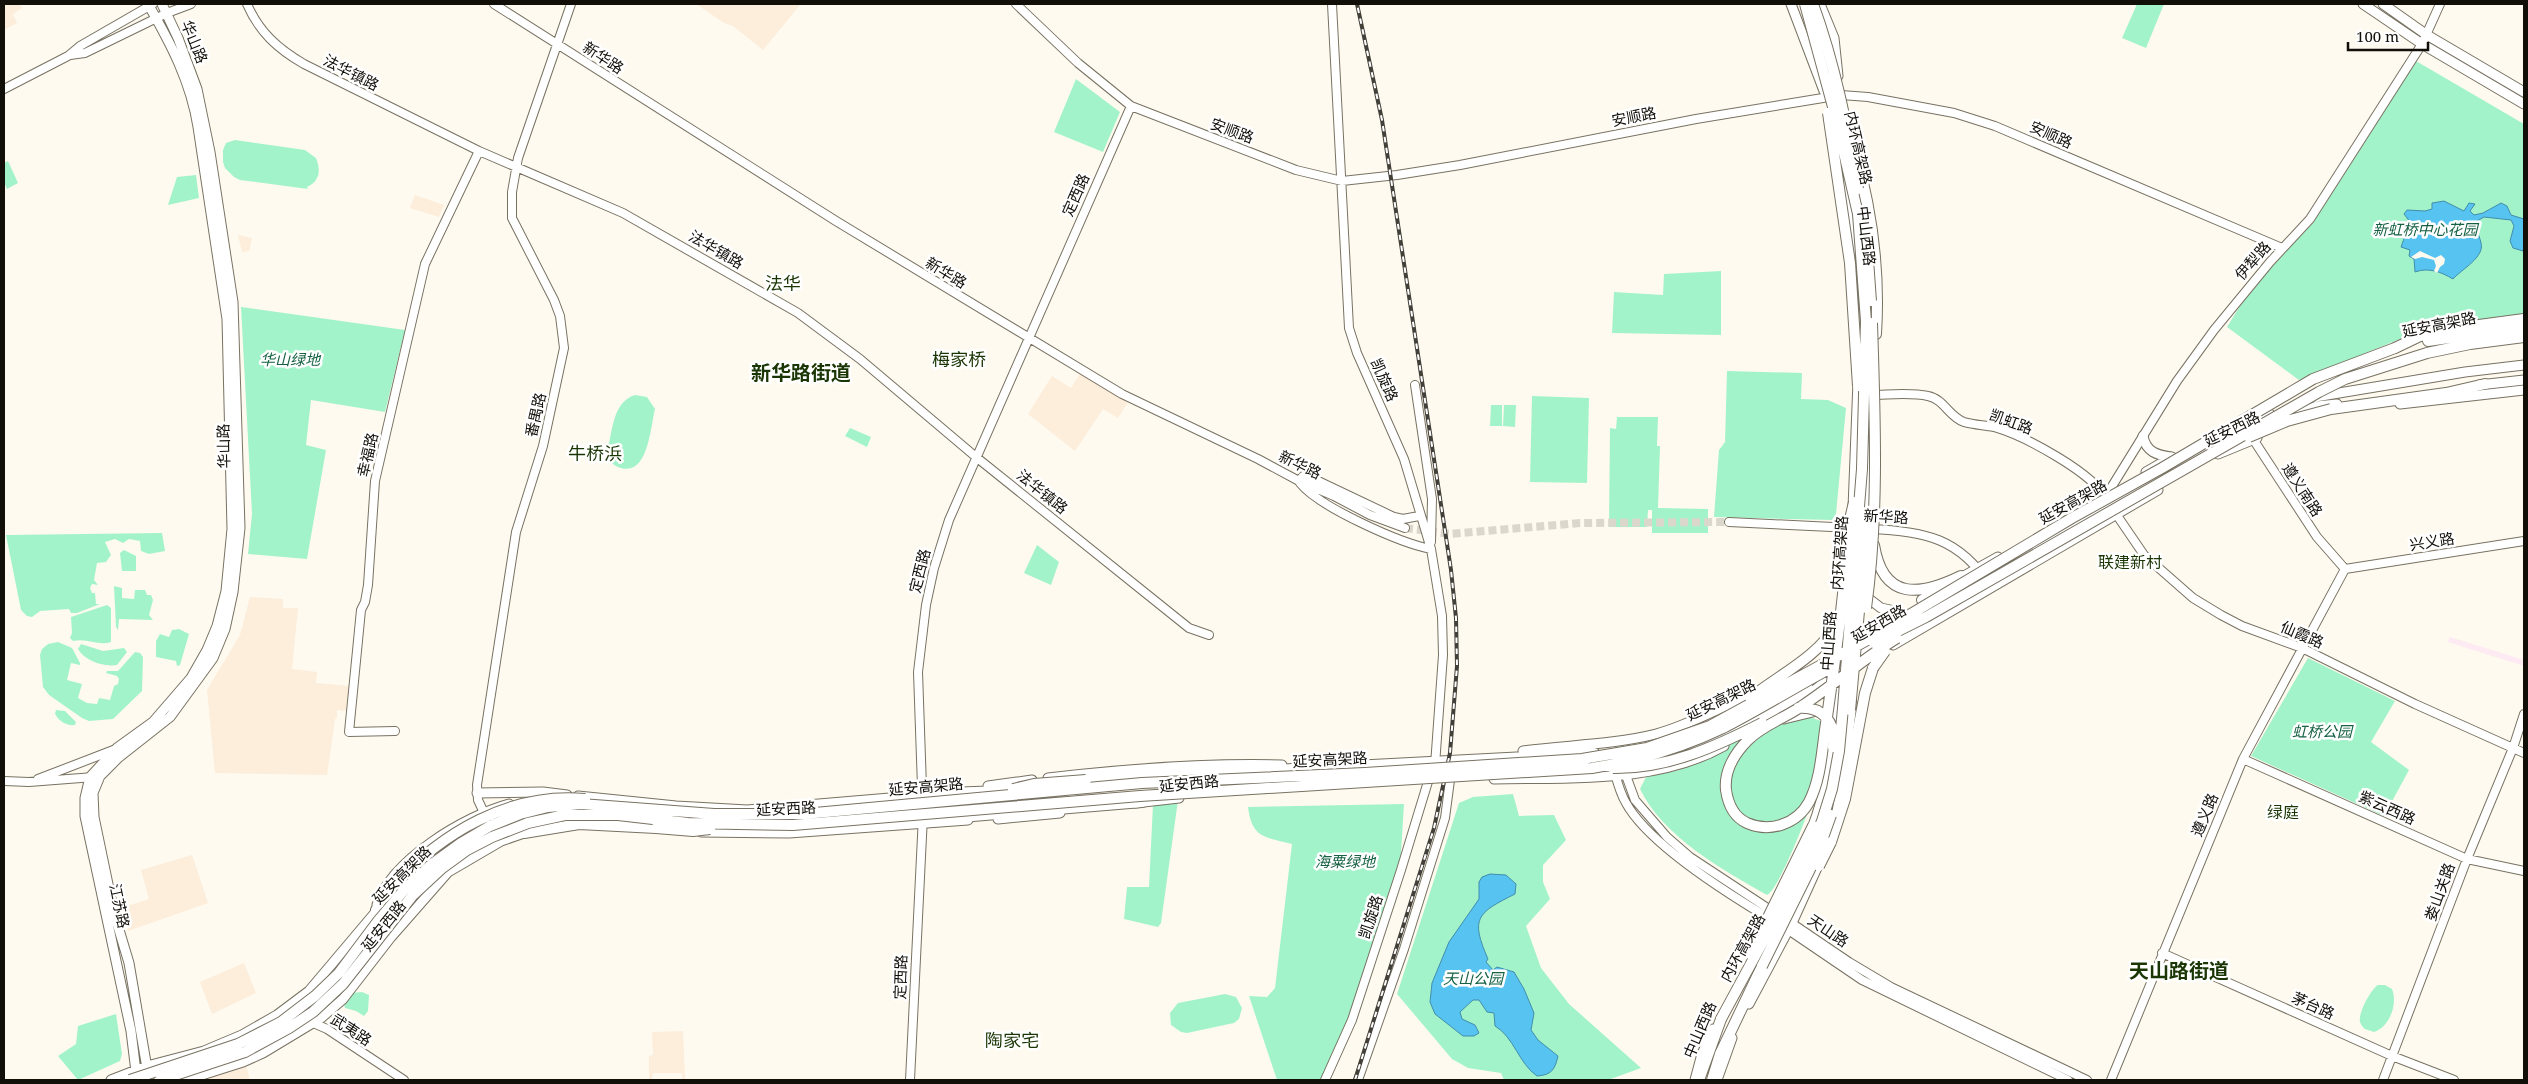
<svg xmlns="http://www.w3.org/2000/svg" width="2528" height="1084" viewBox="0 0 2528 1084" font-family="'Noto Serif','Noto Sans SC',serif">
  <style>
    .industrial { fill: #fdeaf3 }
    .medical { fill: #fdeddb }
    .green { fill: #a3f3ca }
    .water { fill: #57c3f0; stroke: #428dab }
    .pier { fill: #fefaef }
    .lines { fill: none; stroke-linecap: round; stroke-linejoin: round }
    .secondary-tunnel { stroke: #dbd7cc; stroke-width: 8; stroke-dasharray: 8 4; stroke-linecap: butt }
    .secondary-casing { stroke: #787262; stroke-width: 10 }
    .primary-casing { stroke: #787262; stroke-width: 11 }
    .highway-casing { stroke: #787262; stroke-width: 12 }
    .secondary { stroke: #fff; stroke-width: 8 }
    .primary { stroke: #fff; stroke-width: 9 }
    .highway { stroke: #fff; stroke-width: 10 }
    .rail-casing { stroke: #434039; stroke-width: 4 }
    .rail { stroke: #fff; stroke-width: 2; stroke-dasharray: 5.5; stroke-linecap: butt }
    .highway-bridge-casing { stroke: #787262; stroke-width: 12; stroke-linecap: butt }
    .highway-bridge { stroke: #fff; stroke-width: 10 }
    .labels { text-anchor: middle; stroke-width: 5; stroke-linejoin: round; paint-order: stroke }
    .street-label { font-size: 15px; fill: #120f09; stroke: #fff }
    .park-label { font-size: 15px; font-style: italic; fill: #156142; stroke: #fff }
    .neighbourhood-label { font-size: 16px; fill: #1b3605; stroke: #fff }
    .quarter-label { font-size: 18px; fill: #1b3605; stroke: #fff }
    .district-label { font-size: 20px; font-weight: bold; fill: #1b3605; stroke: #fff }
  </style>
  <rect width="100%" height="100%" fill="#fefaef"/>
  <path class="industrial" d="M 2450,637 L 2524,660 L 2524,666 L 2448,642 Z"/>
  <path class="medical" d="M 4,4 L 19,4 L 22,8 L 13,14 L 17,23 L 4,30 Z
    M 696,4 L 804,4 L 800,5 L 763,50 L 733,26 L 724,23 Z
    M 415,195 L 444,205 L 439,217 L 410,208 Z
    M 238,235 L 252,238 L 249,251 L 242,252 Z
    M 1080,374 L 1128,402 L 1118,418 L 1103,409 L 1075,451 L 1028,414 L 1052,376 L 1071,388 Z
    M 250,597 L 283,599 L 283,608 L 298,608 L 292,669 L 317,672 L 316,683 L 350,686 L 346,711 L 337,710 L 337,718 L 335,719 L 327,775 L 215,773 L 207,690 L 240,635 Z
    M 192,855 L 208,903 L 128,931 L 124,907 L 149,899 L 141,870 Z
    M 244,963 L 256,993 L 212,1014 L 200,982 Z
    M 683,1031 L 685,1080 L 682,1080 L 682,1073 L 653,1073 L 652,1080 L 649,1080 L 649,1056 L 653,1055 L 652,1032 Z
    M 246,1066 L 250,1080 L 200,1080 L 200,1079 Z"/>
  <path class="green" d="M 2137,4 L 2164,4 L 2146,48 L 2122,38 Z
    M 2416,61 L 2524,124 L 2524,315 L 2420,331 L 2299,380 L 2227,327 L 2251,288 L 2313,223 Z
    M 1076,79 L 1120,112 L 1103,152 L 1054,132 Z
    M 235,140 L 305,150 L 316,158 C 321,170 320,181 307,187 L 308,189 L 240,180 L 234,177 L 225,168 L 223,162 L 223,150 L 226,143 Z
    M 8,161 L 18,183 L 7,189 L 4,182 L 4,163 Z
    M 196,175 L 199,198 L 168,205 L 177,177 Z
    M 1721,271 L 1721,335 L 1612,333 L 1614,292 L 1663,295 L 1664,274 Z
    M 241,307 L 405,330 L 385,412 L 311,400 L 306,445 L 326,450 L 307,559 L 248,554 L 252,514 Z
    M 1727,371 L 1802,373 L 1801,399 L 1828,400 L 1846,408 L 1836,514 L 1832,520 L 1714,517 L 1719,450 L 1725,442 Z
    M 635,395 L 647,397 L 655,409 C 650,429 648,479 618,467 C 611,464 608,459 607,451 C 613,432 612,402 635,395 Z
    M 1532,396 L 1589,398 L 1587,483 L 1530,482 Z
    M 1491,405 L 1502,405 L 1502,426 L 1490,426 Z
    M 1504,405 L 1516,405 L 1515,427 L 1503,426 Z
    M 1617,417 L 1658,417 L 1657,446 L 1660,446 L 1658,508 L 1708,509 L 1708,533 L 1652,533 L 1652,510 L 1648,510 L 1647,527 L 1609,527 L 1610,428 L 1616,429 Z
    M 850,428 L 871,437 L 867,447 L 845,436 Z
    M 162,533 L 165,551 L 149,554 L 141,551 L 140,541 L 129,539 L 123,543 L 115,539 L 105,542 L 111,555 L 106,562 L 97,563 L 94,580 L 98,585 L 92,584 L 90,588 L 92,593 L 95,593 L 96,604 L 100,604 L 77,613 L 71,613 L 69,609 L 40,611 L 32,617 L 27,616 L 21,610 L 6,535 Z
    M 1037,545 L 1059,562 L 1051,585 L 1024,573 Z
    M 124,550 L 136,556 L 136,571 L 122,571 L 120,553 Z
    M 114,586 L 122,588 L 122,598 L 134,599 L 135,590 L 145,590 L 147,595 L 151,595 L 153,600 L 149,615 L 153,620 L 119,619 L 118,630 L 116,627 Z
    M 107,605 L 111,608 L 111,642 C 99,646 87,638 73,641 L 70,638 L 72,633 L 71,617 Z
    M 179,629 L 189,634 L 180,665 L 177,666 L 176,661 L 156,657 L 156,641 L 160,634 L 169,637 L 172,630 Z
    M 58,642 L 72,648 L 80,663 L 80,665 L 71,663 L 67,680 L 82,684 L 78,698 L 87,703 L 97,704 L 99,698 L 110,700 L 114,686 L 118,684 L 119,679 L 117,676 L 106,673 L 107,671 L 118,671 L 135,652 L 140,653 L 143,657 L 142,691 L 113,719 L 89,721 L 82,718 L 49,695 L 43,687 L 40,655 L 42,649 L 48,644 Z
    M 81,644 L 103,651 L 124,648 L 127,652 L 117,665 C 103,667 85,661 78,649 Z
    M 2308,658 L 2395,701 L 2371,742 L 2409,770 L 2384,816 L 2251,756 Z
    M 56,710 L 65,711 L 76,722 L 75,725 C 66,726 59,721 55,714 Z
    M 1799,713 L 1821,721 C 1820,749 1816,778 1810,805 C 1806,820 1778,890 1767,895 C 1723,870 1663,837 1640,789 L 1646,777 L 1679,770 L 1738,733 Z
    M 1513,794 L 1519,816 L 1554,815 L 1566,840 L 1543,865 L 1543,882 L 1550,899 L 1526,926 L 1541,968 L 1569,1004 L 1641,1068 L 1608,1080 L 1504,1080 L 1501,1073 L 1468,1068 L 1452,1059 L 1397,994 L 1459,803 L 1473,797 Z
    M 1178,800 L 1161,923 L 1158,927 L 1124,919 L 1127,887 L 1149,887 L 1153,804 Z
    M 1404,804 L 1400,869 L 1351,1020 L 1322,1080 L 1277,1080 L 1249,996 L 1267,997 L 1275,988 L 1292,844 C 1266,837 1252,839 1248,807 Z
    M 2378,985 L 2385,985 L 2392,989 C 2398,1003 2390,1027 2374,1032 L 2365,1029 C 2364,1029 2360,1023 2360,1022 C 2358,1013 2371,989 2378,985 Z
    M 362,992 L 369,995 L 368,1011 L 364,1016 L 356,1011 L 345,1008 L 344,1004 L 352,993 Z
    M 1225,994 L 1236,997 L 1242,1008 L 1239,1019 L 1234,1023 L 1187,1033 L 1181,1032 L 1171,1025 L 1170,1013 L 1178,1003 Z
    M 116,1014 L 122,1054 L 120,1061 L 78,1080 L 58,1056 L 76,1044 L 78,1026 Z"/>
  <path class="water" d="M 2444,201 L 2464,211 L 2469,203 L 2475,204 L 2470,211 L 2474,215 L 2483,213 L 2501,203 L 2507,206 L 2511,215 L 2524,219 L 2524,249 L 2523,251 L 2513,248 L 2510,241 L 2514,226 L 2511,220 L 2484,217 L 2477,221 C 2475,231 2479,233 2481,243 C 2485,257 2462,269 2453,279 C 2441,272 2429,267 2415,272 L 2414,259 L 2409,256 L 2410,250 L 2401,247 L 2410,222 L 2404,214 L 2407,210 L 2425,211 L 2432,209 L 2432,203 Z
    M 1490,874 L 1506,875 L 1516,884 L 1515,894 C 1477,913 1470,918 1488,959 L 1486,962 L 1493,970 L 1497,967 L 1514,972 L 1524,989 L 1534,1013 L 1531,1030 L 1538,1040 L 1558,1056 C 1555,1070 1551,1075 1537,1076 C 1519,1064 1514,1037 1495,1026 L 1494,1013 L 1487,1012 L 1479,1000 L 1473,1000 L 1460,1012 L 1462,1019 L 1475,1025 L 1479,1033 L 1474,1036 L 1463,1036 L 1435,1014 L 1430,1002 L 1432,983 L 1449,942 L 1479,899 L 1479,882 L 1482,877 Z"/>
  <path class="pier" d="M 2420,251 L 2435,258 L 2441,255 L 2445,259 L 2444,264 L 2440,267 L 2437,273 L 2434,271 L 2436,266 L 2434,260 L 2422,257 L 2415,259 L 2411,257 Z"/>
  <g class="lines">
    <path class="secondary-tunnel" d="M 1405,528 L 1450,534 L 1580,523 L 1729,522"/>
    <defs>
      <path id="secondary" d="M 247,4 C 259,32 278,49 304,64 L 479,151 L 623,213 L 798,313 L 860,359 L 976,457 L 1189,628 L 1209,635
        M 494,4 L 836,221 L 1122,394 L 1258,459 L 1299,481 L 1334,496 L 1370,515 L 1405,528
        M 1016,4 L 1078,63 L 1131,106 L 1296,170 L 1342,181 L 1397,175 L 1460,165 L 1696,119 L 1841,95 L 1868,97 L 1954,113 L 1995,126 L 2282,248
        M 1332,4 L 1349,328 L 1357,353 L 1404,459 L 1431,549 L 1442,616 L 1443,655 L 1435,765
        M 70,55 L 85,53 L 167,13 L 191,4
        M 4,89 L 68,56 L 80,46 L 153,4
        M 1415,385 L 1432,499 L 1431,542
        M 1870,395 C 1888,395 1910,392 1928,396 C 1944,399 1949,417 1964,422 C 1974,425 1984,425 1994,427 C 2025,436 2094,473 2108,501
        M 2251,436 L 2317,537 L 2345,569
        M 1299,481 L 1303,476 L 1312,478 L 1394,517 L 1403,519 L 1419,516
        M 1300,483 C 1319,507 1400,543 1431,549
        M 2106,496 L 2177,381 L 2214,330 L 2270,262 L 2310,219 L 2422,44 L 2440,4
        M 2114,511 L 2144,555 L 2193,598 L 2221,615 L 2242,626 L 2302,648 L 2415,704 L 2524,753
        M 1729,522 L 1853,528
        M 1870,529 C 1924,531 1960,538 1990,586
        M 2345,569 L 2524,541
        M 395,731 L 349,732 L 361,610 L 365,602 L 368,585 L 375,481 L 425,264 L 479,151
        M 2243,759 L 2467,859 L 2524,871
        M 1614,770 C 1617,781 1620,793 1626,803 C 1649,845 1730,895 1772,920
        M 1624,770 L 1635,800 L 1667,837 L 1690,857 L 1775,913
        M 38,779 L 116,749
        M 4,781 L 29,782 L 94,777
        M 486,817 L 478,800 L 477,785 L 516,532 L 543,446 L 564,348 L 560,316 L 554,300 L 512,218 L 512,192 L 518,158 L 571,4
        M 1787,920 L 1849,962 L 1891,987 L 2087,1080
        M 1784,927 L 1862,980 L 2068,1080
        M 2162,953 L 2392,1056 L 2454,1080
        M 311,1022 L 327,1029 L 404,1080
        M 910,1080 L 923,816 L 918,672 L 926,605 L 934,568 L 949,520 L 1131,106
        M 1325,1080 L 1352,1020 L 1401,870 L 1430,775
        M 1358,1080 L 1404,949 L 1445,818 L 1450,780 L 1446,775
        M 2111,1080 L 2243,759 L 2345,569
        M 2383,1080 L 2467,859 L 2513,748 L 2524,714"/>
      <path id="primary" d="M 1791,4 L 1824,91
        M 1820,4 L 1834,38 L 1838,76
        M 2363,4 L 2422,44 L 2524,104
        M 2383,4 L 2427,35 L 2524,92
        M 1837,143 C 1851,208 1861,274 1859,340
        M 1858,182 L 1868,253
        M 2479,385 L 2524,380
        M 2315,397 L 2465,372 L 2524,365
        M 2400,404 L 2524,390
        M 2294,415 L 2317,406 L 2337,404
        M 2143,436 C 2146,452 2157,455 2171,457
        M 2218,454 L 2257,438
        M 2146,472 L 2172,457
        M 1853,508 L 1858,381
        M 1864,518 L 1870,394
        M 1841,570 L 1842,552 L 1847,541
        M 1997,571 L 2190,458 L 2247,428 L 2269,413
        M 1955,581 L 1998,557
        M 1864,595 L 1881,608 L 1904,613
        M 1893,645 L 2158,490
        M 1842,657 L 1845,616
        M 1850,657 L 1880,639
        M 1784,719 L 1817,711
        M 1763,723 L 1816,689 L 1841,669
        M 1523,751 C 1567,745 1612,745 1656,734 C 1690,725 1722,706 1755,693
        M 1646,760 C 1705,751 1757,718 1808,687
        M 1324,767 L 1595,753
        M 1048,778 C 1124,769 1205,763 1282,765
        M 1494,779 C 1569,777 1656,784 1724,746
        M 988,786 L 1032,780
        M 477,793 L 543,792 L 567,795
        M 578,796 L 676,806 L 747,810 L 961,792 L 1014,790
        M 1135,803 L 1179,798
        M 1837,811 L 1843,780 L 1852,703
        M 998,819 L 1060,813
        M 598,820 L 633,821
        M 1811,831 C 1831,780 1836,727 1841,673
        M 701,832 L 789,833 L 968,820
        M 402,886 L 445,845
        M 377,905 C 391,860 465,816 509,804
        M 1749,1004 L 1792,923 L 1821,859
        M 111,1080 L 147,1066 L 204,1051 L 242,1035 L 277,1015 L 309,991 L 380,907
        M 137,1080 L 131,1031 L 85,816 L 85,798 L 90,777 L 117,748 L 153,722 L 191,678 L 207,650 L 217,626 L 226,591 L 232,529 L 227,319 L 198,127 C 191,82 171,44 148,4
        M 149,1080 L 129,963 L 114,913 L 94,817 L 93,793 L 100,776 L 118,758 L 170,717 L 213,658 L 225,629 L 233,592 L 240,528 L 233,302 L 210,152 L 197,89 L 178,38 L 162,4
        M 186,1080 L 243,1062 L 263,1053 L 321,1018 L 343,999 L 391,937 L 448,872 L 501,841 L 524,833 L 530,828
        M 1695,1080 L 1702,1054 L 1713,1029
        M 1717,1080 L 1732,1038"/>
      <path id="highway" d="M 1854,148 C 1872,209 1880,271 1876,334
        M 2428,341 L 2524,327
        M 2395,348 L 2420,336 L 2464,327 L 2524,319
        M 2427,353 L 2470,344 L 2524,337
        M 2331,409 L 2446,393 L 2485,384
        M 1874,545 C 1883,601 1920,596 1961,576
        M 1922,600 L 1939,590
        M 1086,780 L 1329,767
        M 961,817 L 1142,802
        M 524,833 L 579,824 L 656,828
        M 1831,842 L 1845,799 L 1865,693 L 1873,668
        M 376,910 L 392,887
        M 1699,1080 L 1721,1019
        M 1712,1080 L 1720,1054 L 1762,966"/>
    </defs>
    <use href="#secondary" class="secondary-casing"/>
    <use href="#primary" class="primary-casing"/>
    <use href="#highway" class="highway-casing"/>
    <use href="#secondary" class="secondary"/>
    <use href="#primary" class="primary"/>
    <use href="#highway" class="highway"/>
    <defs>
      <path id="rail" d="M 1355,1080 L 1434,828 L 1450,753 L 1457,666 L 1456,618 L 1451,570 L 1382,120 L 1357,4"/>
    </defs>
    <use href="#rail" class="rail-casing"/>
    <use href="#rail" class="rail"/>
    <defs>
      <path id="highway-bridge" d="M 1813,4 C 1835,64 1847,126 1858,189
        M 1828,113 L 1850,263 L 1858,386
        M 1867,246 L 1871,301
        M 2249,437 L 2287,421 L 2331,409
        M 1854,502 L 1851,515 C 1845,583 1837,650 1827,717 C 1822,745 1822,777 1809,802 C 1797,824 1770,833 1747,823 C 1734,817 1728,804 1726,790 C 1724,771 1735,753 1748,740 C 1763,725 1785,718 1802,706 C 1835,684 1864,658 1897,638
        M 1866,608 C 1879,514 1875,417 1872,323
        M 1874,643 L 1926,617 L 2319,392 L 2345,379 L 2427,353
        M 1873,668 L 1885,651
        M 1750,698 C 1779,675 1818,657 1837,624
        M 1798,708 C 1822,706 1837,722 1833,747
        M 1850,710 L 1860,600 L 1865,513
        M 1613,768 C 1667,769 1715,747 1762,723
        M 1013,789 L 1034,784 L 1086,780
        M 656,828 L 693,831 L 710,829
        M 1819,866 L 1831,842
        M 392,887 C 441,833 510,792 585,799
        M 1750,954 L 1813,826
        M 1762,966 L 1816,857 L 1831,815
        M 1721,1019 L 1799,875 L 1822,821 L 1832,789 L 1839,751 L 1843,708 L 1862,469 L 1866,321 L 1858,214 L 1836,118 L 1805,4
        M 130,1080 L 238,1044 L 281,1022 L 315,996 L 339,973 L 378,921 L 405,889 L 432,864 L 461,843 L 490,826 L 520,814 L 548,807 L 581,804 L 714,814 L 804,814 L 1142,783 L 1365,773 L 1582,759 L 1647,748 L 1710,726 L 1869,639 L 2072,518 L 2162,468 L 2313,379 L 2395,348
        M 160,1080 L 245,1052 L 289,1028 L 313,1012 L 343,984 L 413,895 L 441,869 L 467,850 L 492,837 L 528,823 L 565,815 L 618,815 L 688,823 L 793,825 L 1140,796 L 1592,768 C 1636,761 1683,747 1723,728 C 1758,710 1792,689 1827,670"/>
    </defs>
    <use href="#highway-bridge" class="highway-bridge-casing"/>
    <use href="#highway-bridge" class="highway-bridge"/>
  </g>
  <g class="labels">
    <g class="street-label">
      <text transform="translate(194 42) rotate(68)" y="5">华山路</text>
      <text transform="translate(603 58) rotate(33)" y="5">新华路</text>
      <text transform="translate(351 73) rotate(27)" y="5">法华镇路</text>
      <text transform="translate(1634 117) rotate(-11)" y="5">安顺路</text>
      <text transform="translate(1232 131) rotate(20)" y="5">安顺路</text>
      <text transform="translate(2051 135) rotate(24)" y="5">安顺路</text>
      <text transform="translate(1858 148) rotate(77)" y="5">内环高架路</text>
      <text transform="translate(1076 195) rotate(-66)" y="5">定西路</text>
      <text transform="translate(1866 236) rotate(83)" y="5">中山西路</text>
      <text transform="translate(716 250) rotate(30)" y="5">法华镇路</text>
      <text transform="translate(2253 261) rotate(-49)" y="5">伊犁路</text>
      <text transform="translate(946 273) rotate(31)" y="5">新华路</text>
      <text transform="translate(2439 325) rotate(-11)" y="5">延安高架路</text>
      <text transform="translate(1384 380) rotate(66)" y="5">凯旋路</text>
      <text transform="translate(536 415) rotate(-77)" y="5">番禺路</text>
      <text transform="translate(2011 422) rotate(20)" y="5">凯虹路</text>
      <text transform="translate(2232 429) rotate(-26)" y="5">延安西路</text>
      <text transform="translate(224 446) rotate(-91)" y="5">华山路</text>
      <text transform="translate(368 455) rotate(-77)" y="5">幸福路</text>
      <text transform="translate(1300 465) rotate(26)" y="5">新华路</text>
      <text transform="translate(2302 490) rotate(57)" y="5">遵义南路</text>
      <text transform="translate(1042 492) rotate(39)" y="5">法华镇路</text>
      <text transform="translate(2073 502) rotate(-29)" y="5">延安高架路</text>
      <text transform="translate(1886 517) rotate(3)" y="5">新华路</text>
      <text transform="translate(2432 542) rotate(-9)" y="5">兴义路</text>
      <text transform="translate(1840 553) rotate(-86)" y="5">内环高架路</text>
      <text transform="translate(920 571) rotate(-76)" y="5">定西路</text>
      <text transform="translate(1879 624) rotate(-30)" y="5">延安西路</text>
      <text transform="translate(2302 635) rotate(23)" y="5">仙霞路</text>
      <text transform="translate(1829 641) rotate(-86)" y="5">中山西路</text>
      <text transform="translate(1721 700) rotate(-26)" y="5">延安高架路</text>
      <text transform="translate(1330 760) rotate(-3)" y="5">延安高架路</text>
      <text transform="translate(1189 784) rotate(-6)" y="5">延安西路</text>
      <text transform="translate(926 787) rotate(-5)" y="5">延安高架路</text>
      <text transform="translate(2387 808) rotate(24)" y="5">紫云西路</text>
      <text transform="translate(786 809) rotate(-3)" y="5">延安西路</text>
      <text transform="translate(2205 815) rotate(-67)" y="5">遵义路</text>
      <text transform="translate(402 875) rotate(-45)" y="5">延安高架路</text>
      <text transform="translate(2440 892) rotate(-70)" y="5">娄山关路</text>
      <text transform="translate(119 906) rotate(78)" y="5">江苏路</text>
      <text transform="translate(1371 917) rotate(-72)" y="5">凯旋路</text>
      <text transform="translate(384 926) rotate(-51)" y="5">延安西路</text>
      <text transform="translate(1828 931) rotate(34)" y="5">天山路</text>
      <text transform="translate(1743 948) rotate(-61)" y="5">内环高架路</text>
      <text transform="translate(901 977) rotate(-88)" y="5">定西路</text>
      <text transform="translate(2313 1006) rotate(24)" y="5">茅台路</text>
      <text transform="translate(351 1030) rotate(33)" y="5">武夷路</text>
      <text transform="translate(1700 1030) rotate(-67)" y="5">中山西路</text>
    </g>
    <g class="park-label">
      <text x="2425" y="235">新虹桥中心花园</text>
      <text x="290" y="365">华山绿地</text>
      <text x="2322" y="737">虹桥公园</text>
      <text x="1345" y="867">海粟绿地</text>
      <text x="1473" y="984">天山公园</text>
    </g>
    <g class="neighbourhood-label">
      <text x="2130" y="568">联建新村</text>
      <text x="2283" y="818">绿庭</text>
    </g>
    <g class="quarter-label">
      <text x="783" y="290">法华</text>
      <text x="959" y="366">梅家桥</text>
      <text x="595" y="460">牛桥浜</text>
      <text x="1012" y="1047">陶家宅</text>
    </g>
    <g class="district-label">
      <text x="801" y="380">新华路街道</text>
      <text x="2179" y="978">天山路街道</text>
    </g>
  </g>
  <rect width="2528" height="1084" fill="none" stroke="#120f09" stroke-width="10"/>
  <path d="M2348 42v8h80v-8" fill="none" stroke="#120f09" stroke-width="2.5"/>
  <text x="2356" y="42" font-size="15" fill="#120f09" stroke="#ffffff" stroke-width="4" paint-order="stroke">100 m</text>
</svg>
